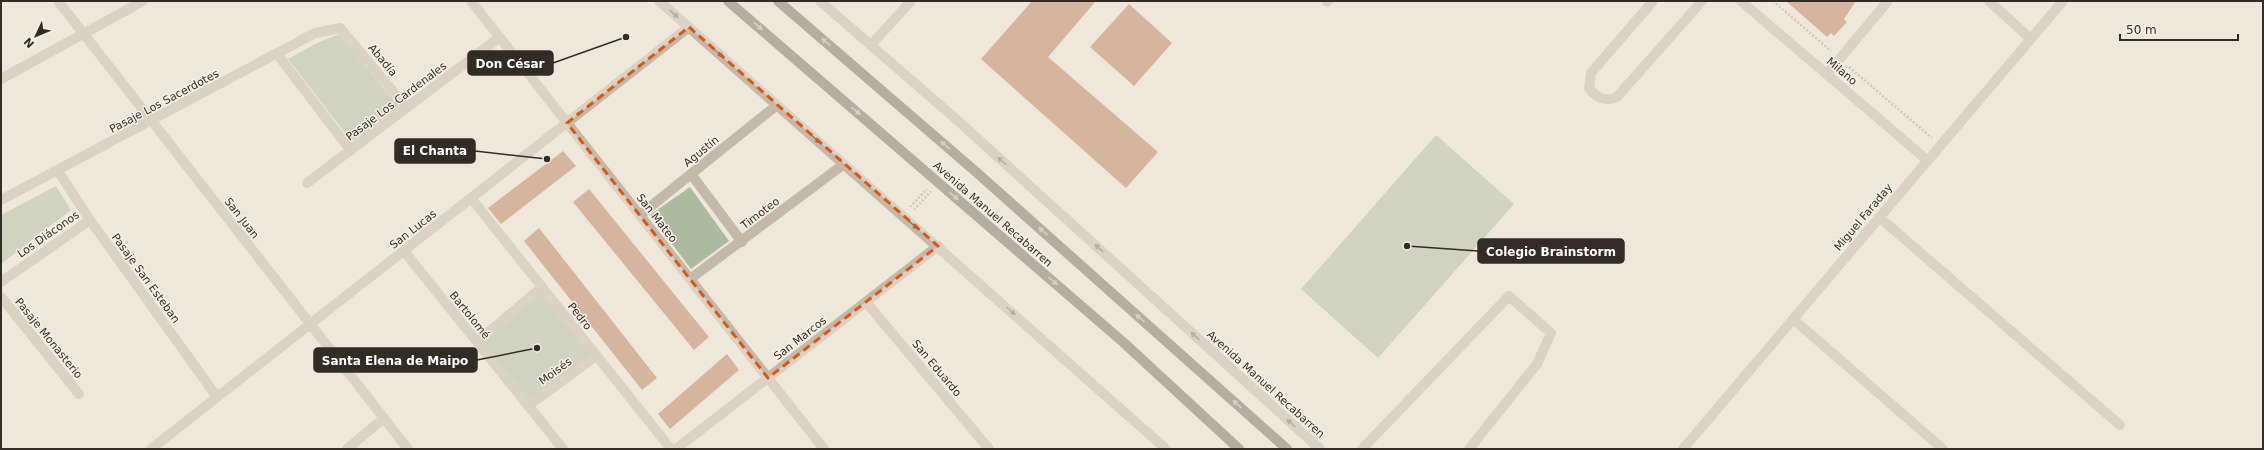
<svg xmlns="http://www.w3.org/2000/svg" width="2264" height="450" viewBox="0 0 2264 450" font-family="'DejaVu Sans',sans-serif">
  <style>
    .green { fill: #acbb9d }
    .building { fill: #b67850 }
    .lines { fill: none; stroke-linecap: round; stroke-linejoin: round }
    .path { stroke: #b0a393; stroke-width: 2.5; stroke-dasharray: 2 2; stroke-linecap: butt }
    .minor { stroke: #c4b9a8; stroke-width: 10 }
    .major { stroke: #72665a; stroke-width: 10 }
    .oneway { fill: #746b61 }
    .oneway2 { fill: #bbb2a7 }
    .marked { fill: none; stroke: #df570d; stroke-width: 3; stroke-dasharray: 8 5; stroke-linejoin: round }
    .labels { text-anchor: middle; stroke-width: 3; stroke-linejoin: round; paint-order: stroke }
    .street-label { font-size: 11px; fill: #322c27; stroke: #f6f1e6 }
    .leader { fill: none; stroke: #322c27; stroke-width: 1.5 }
    .callout-dot { fill: #322c27; stroke: #f6f1e6; stroke-width: 1.5 }
    .callout { fill: #322c27; stroke: #322c27; stroke-width: 1.5 }
    .callout-label { font-size: 12px; text-anchor: middle; font-weight: bold; fill: #fff }
  </style>
  <rect width="100%" height="100%" fill="#eee8da"/>
  <path class="green" d="M 339,34 L 399,107 L 352,142 L 288,59 L 317,43 Z
    M 1436,135 L 1514,204 L 1378,358 L 1301,289 Z
    M 56,186 L 71,210 L 1,264 L 1,215 Z
    M 690,187 L 729,241 L 691,269 L 650,215 Z
    M 542,289 L 594,355 L 529,404 L 480,341 Z"/>
  <path class="building" d="M 1032,1 L 1096,1 L 1048,57 L 1158,152 L 1126,188 L 981,59 Z
    M 1786,1 L 1856,1 L 1844,19 L 1847,22 L 1834,36 L 1831,33 L 1827,37 Z
    M 1129,4 L 1172,43 L 1134,86 L 1090,47 Z
    M 563,151 L 576,166 L 501,224 L 488,208 Z
    M 589,189 L 709,337 L 694,350 L 573,202 Z
    M 539,228 L 657,378 L 642,390 L 524,241 Z
    M 727,354 L 739,370 L 670,429 L 658,414 Z"/>
  <g class="lines">
    <path class="path" d="M 1773,1 L 1831,51
      M 1849,67 L 1932,138
      M 910,207 L 927,189
      M 914,210 L 931,191"/>
    <path class="minor" d="M 58,1 L 408,449
      M 471,1 L 824,449
      M 659,1 L 1166,449
      M 820,1 L 957,120 L 1320,449
      M 1653,1 L 1591,73 L 1589,88 C 1597,99 1605,102 1617,97 L 1702,1
      M 1741,1 L 1927,160
      M 1989,1 L 2031,39
      M 1327,2 L 1328,1
      M 871,45 L 911,1
      M 277,54 L 351,151
      M 1827,74 L 1888,1
      M 1,79 L 143,1
      M 58,171 L 90,220 L 217,397
      M 691,174 L 742,242
      M 307,183 L 500,37
      M 471,198 L 671,449
      M 1,200 L 315,33 L 340,28 L 407,108
      M 640,215 L 777,105
      M 1879,217 L 2120,425
      M 404,251 L 563,449
      M 690,279 L 844,164
      M 1,282 L 90,220
      M 1,297 L 79,394
      M 866,302 L 989,449
      M 1793,319 L 1943,449
      M 477,342 L 542,287
      M 528,406 L 596,356
      M 151,449 L 689,27
      M 347,449 L 384,418
      M 676,449 L 938,246
      M 1362,449 L 1509,296 L 1551,333 L 1537,364 L 1469,449
      M 1683,449 L 2063,1"/>
    <path class="major" d="M 728,1 L 1123,342 L 1239,449
      M 778,1 L 975,171 L 1287,449"/>
  </g>
  <defs><path id="oneway-solid" d="M-6-.8H1V-3.2L6.5 0L1 3.2V.8H-6Z"/></defs>
  <g class="oneway">
    <use href="#oneway-solid" transform="translate(674 14) rotate(41)"/>
    <use href="#oneway-solid" transform="translate(719 53) rotate(41)"/>
    <use href="#oneway-solid" transform="translate(816 139) rotate(42)"/>
    <use href="#oneway-solid" transform="translate(1002 161) rotate(-138)"/>
    <use href="#oneway-solid" transform="translate(914 225) rotate(41)"/>
    <use href="#oneway-solid" transform="translate(1099 248) rotate(-138)"/>
    <use href="#oneway-solid" transform="translate(1011 311) rotate(42)"/>
    <use href="#oneway-solid" transform="translate(1195 336) rotate(-138)"/>
    <use href="#oneway-solid" transform="translate(1291 423) rotate(-138)"/>
  </g>
  <g class="oneway2">
    <use href="#oneway-solid" transform="translate(758 26) rotate(41)"/>
    <use href="#oneway-solid" transform="translate(826 42) rotate(-139)"/>
    <use href="#oneway-solid" transform="translate(856 111) rotate(41)"/>
    <use href="#oneway-solid" transform="translate(945 145) rotate(-139)"/>
    <use href="#oneway-solid" transform="translate(954 196) rotate(41)"/>
    <use href="#oneway-solid" transform="translate(1043 231) rotate(-138)"/>
    <use href="#oneway-solid" transform="translate(1053 281) rotate(41)"/>
    <use href="#oneway-solid" transform="translate(1140 318) rotate(-138)"/>
    <use href="#oneway-solid" transform="translate(1237 404) rotate(-138)"/>
  </g>
  <path d="M0 0H2264V450H0ZM 689,27 L 938,246 L 768,378 L 567,123 Z" fill="#eee8da" fill-opacity=".55" fill-rule="evenodd"/>
  <path class="marked" d="M 689,27 L 938,246 L 768,378 L 567,123 Z"/>
  <g class="labels">
    <g class="street-label">
      <text transform="translate(383 60) rotate(50)" y="4">Abadía</text>
      <text transform="translate(1842 71) rotate(40)" y="4">Milano</text>
      <text transform="translate(164 101) rotate(-28)" y="4">Pasaje Los Sacerdotes</text>
      <text transform="translate(396 101) rotate(-37)" y="4">Pasaje Los Cardenales</text>
      <text transform="translate(701 151) rotate(-39)" y="4">Agustín</text>
      <text transform="translate(760 213) rotate(-37)" y="4">Timoteo</text>
      <text transform="translate(993 214) rotate(41)" y="4">Avenida Manuel Recabarren</text>
      <text transform="translate(1863 217) rotate(-50)" y="4">Miguel Faraday</text>
      <text transform="translate(242 218) rotate(52)" y="4">San Juan</text>
      <text transform="translate(657 218) rotate(52)" y="4">San Mateo</text>
      <text transform="translate(413 229) rotate(-38)" y="4">San Lucas</text>
      <text transform="translate(48 234) rotate(-35)" y="4">Los Diáconos</text>
      <text transform="translate(146 278) rotate(54)" y="4">Pasaje San Esteban</text>
      <text transform="translate(470 315) rotate(51)" y="4">Bartolomé</text>
      <text transform="translate(580 316) rotate(52)" y="4">Pedro</text>
      <text transform="translate(49 338) rotate(51)" y="4">Pasaje Monasterio</text>
      <text transform="translate(800 338) rotate(-38)" y="4">San Marcos</text>
      <text transform="translate(937 368) rotate(50)" y="4">San Eduardo</text>
      <text transform="translate(555 371) rotate(-36)" y="4">Moisés</text>
      <text transform="translate(1266 384) rotate(42)" y="4">Avenida Manuel Recabarren</text>
    </g>
  </g>
  <path class="leader" d="M626 37L553 63M547 159L475 151M1407 246L1478 251M537 348L477 360"/>
  <g class="callout-dot">
    <circle cx="626" cy="37" r="4"/>
    <circle cx="547" cy="159" r="4"/>
    <circle cx="1407" cy="246" r="4"/>
    <circle cx="537" cy="348" r="4"/>
  </g>
  <g class="callout">
    <rect x="468" y="51" width="85" height="24" rx="4"/>
    <rect x="395" y="139" width="80" height="24" rx="4"/>
    <rect x="1478" y="239" width="146" height="24" rx="4"/>
    <rect x="314" y="348" width="163" height="24" rx="4"/>
  </g>
  <g class="callout-label">
    <text x="510" y="68">Don César</text>
    <text x="435" y="155">El Chanta</text>
    <text x="1551" y="256">Colegio Brainstorm</text>
    <text x="395" y="365">Santa Elena de Maipo</text>
  </g>
  <rect width="2264" height="450" fill="none" stroke="#322c27" stroke-width="4"/>
  <g transform="translate(36 36) rotate(226)" stroke="#f6f1e6" stroke-width="3" paint-order="stroke">
  <path d="M0-3L7 15L0 10L-7 15Z" fill="#322c27"/>
  <text y="-6" font-size="11" font-weight="bold" text-anchor="middle" fill="#322c27">N</text>
  </g>
  <path d="M2120 34v6h118v-6" fill="none" stroke="#322c27" stroke-width="2"/>
  <text x="2126" y="34" font-size="12" fill="#322c27" stroke="#f6f1e6" stroke-width="3" paint-order="stroke">50 m</text>
</svg>
